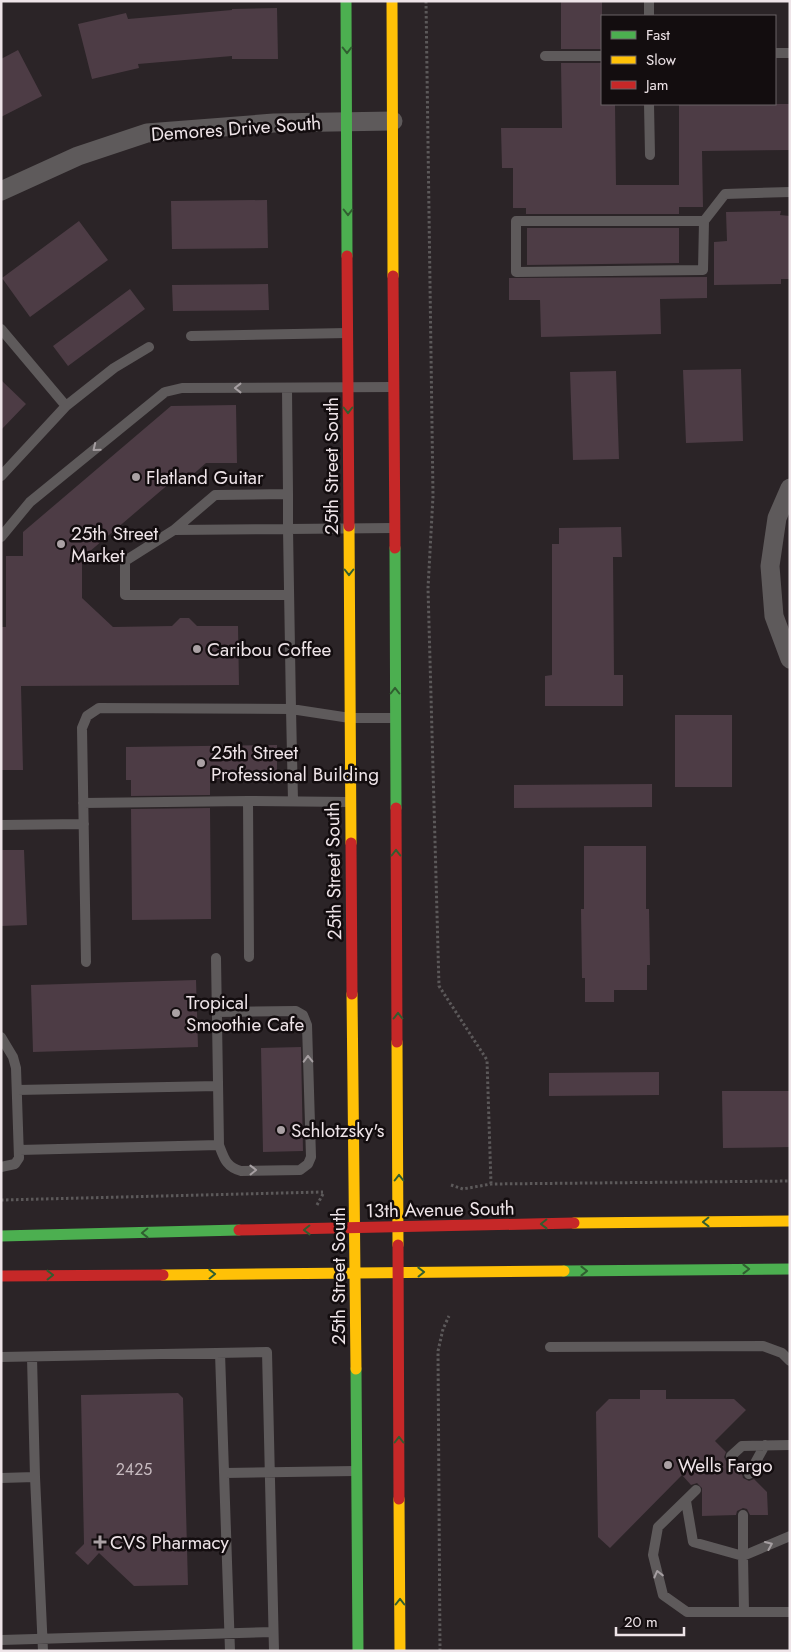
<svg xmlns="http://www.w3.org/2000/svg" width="791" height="1652" viewBox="0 0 791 1652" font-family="Jost,sans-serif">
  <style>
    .building { fill: #4d3c45 }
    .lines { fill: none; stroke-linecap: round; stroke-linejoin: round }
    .path { stroke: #5c595a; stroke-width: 3; stroke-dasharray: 2.5 2.5; stroke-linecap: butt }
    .lane { stroke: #5e5a5b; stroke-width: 10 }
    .street { stroke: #5e5a5b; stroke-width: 19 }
    .fast { stroke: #4caf50; stroke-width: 11 }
    .slow { stroke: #ffc107; stroke-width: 11 }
    .jam { stroke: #c62828; stroke-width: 11 }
    .oneway { stroke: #305e30 }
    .oneway2 { stroke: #a69fa2 }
    .poi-dot { fill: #aaa1a4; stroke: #130d0f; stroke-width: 2 }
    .labels { text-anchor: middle; stroke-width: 5; stroke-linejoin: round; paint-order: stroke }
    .number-label { font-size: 16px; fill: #c6babf }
    .street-label { font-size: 19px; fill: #eee4e8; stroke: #130d0f }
    .poi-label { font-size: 19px; fill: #eee4e8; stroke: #130d0f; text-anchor: start }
  </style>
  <rect width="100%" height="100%" fill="#2b2427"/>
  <path class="building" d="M 561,1 L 602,1 L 602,49 L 561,49 Z
    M 277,8 L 278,59 L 232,59 L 232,56 L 138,64 L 139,68 L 92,79 L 78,24 L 126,13 L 128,19 L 232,10 L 232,9 Z
    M 18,50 L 42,96 L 1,117 L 1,59 Z
    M 561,63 L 602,63 L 602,104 L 615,104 L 616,185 L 679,185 L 679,104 L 790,104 L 790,150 L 702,151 L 703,207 L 679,207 L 679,214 L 526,214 L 526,208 L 513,208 L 513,168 L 502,168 L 501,128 L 562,128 Z
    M 267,200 L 268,248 L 172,249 L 171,201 Z
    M 781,211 L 780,215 L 790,216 L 790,279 L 781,279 L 781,284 L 714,285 L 714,242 L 727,241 L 726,212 Z
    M 79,221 L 108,260 L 30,317 L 2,278 Z
    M 527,228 L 679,228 L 679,263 L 527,265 Z
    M 707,277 L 707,298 L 660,299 L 661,334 L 541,337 L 540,300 L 509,300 L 509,278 Z
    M 268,284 L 269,310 L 173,311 L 172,285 Z
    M 130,289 L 145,309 L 68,366 L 53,346 Z
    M 741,369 L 743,441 L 686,443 L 683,370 Z
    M 616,371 L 619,459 L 573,460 L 570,372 Z
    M 1,380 L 26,404 L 1,430 Z
    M 236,405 L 237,463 L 206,463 L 189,478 L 177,477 L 82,558 L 82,598 L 113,627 L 172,626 L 180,618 L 189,618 L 197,626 L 238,626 L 239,685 L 21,686 L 23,770 L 1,770 L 1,627 L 6,627 L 6,556 L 23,556 L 23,532 L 171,406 Z
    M 621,527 L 622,557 L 613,557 L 614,675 L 623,675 L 623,706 L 545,706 L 545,676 L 552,675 L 552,544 L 559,544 L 559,528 Z
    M 675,715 L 732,715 L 732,787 L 675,787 Z
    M 277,745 L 277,779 L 210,779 L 210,795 L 131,796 L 131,780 L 126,780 L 126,747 Z
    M 652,784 L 652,807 L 514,808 L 514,785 Z
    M 210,808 L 211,919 L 132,920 L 131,809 Z
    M 584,846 L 646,846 L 646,909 L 649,909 L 650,965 L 647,965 L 647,990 L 614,990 L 614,1002 L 585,1002 L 585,978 L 582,978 L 581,909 L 584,909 Z
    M 1,850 L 24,850 L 27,925 L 1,926 Z
    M 196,980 L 198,1047 L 33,1052 L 31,985 Z
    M 301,1047 L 303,1151 L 263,1152 L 261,1048 Z
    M 659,1072 L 659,1095 L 549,1096 L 549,1073 Z
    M 722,1091 L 790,1091 L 790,1147 L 723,1148 Z
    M 640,1390 L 666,1390 L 666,1399 L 734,1399 L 746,1410 L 715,1441 L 726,1452 L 724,1457 L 726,1461 L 732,1463 L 736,1461 L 744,1469 L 742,1474 L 743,1478 L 749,1481 L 754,1479 L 767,1492 L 768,1515 L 750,1515 L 747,1509 L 743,1508 L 737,1511 L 736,1515 L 702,1516 L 702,1488 L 697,1483 L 691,1485 L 682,1475 L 610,1548 L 598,1537 L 596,1412 L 609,1399 L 640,1399 Z
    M 178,1393 L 183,1398 L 188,1585 L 134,1586 L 99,1553 L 88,1565 L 75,1553 L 84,1544 L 81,1395 Z"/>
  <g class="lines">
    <path class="path" d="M 426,1 L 433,496 L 428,588 L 439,986 L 487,1060 L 491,1184
      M 451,1185 L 463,1189 L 491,1184 L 790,1181
      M 1,1200 L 323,1192
      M 317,1205 L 324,1192
      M 440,1651 L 438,1351 L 443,1329 L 449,1316"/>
    <path class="lane" d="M 649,1 L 649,16
      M 775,53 L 790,53
      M 545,56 L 602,56
      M 649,104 L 650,155
      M 704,221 L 516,221 L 516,272 L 703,270 L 704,221 L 725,194 L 790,192
      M 1,329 L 66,406 L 1,476
      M 191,336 L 347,333
      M 287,389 L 288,494
      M 66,406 L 114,368 L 149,347
      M 394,528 L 288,529 L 291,709 L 350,718 L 395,718
      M 174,530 L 215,495 L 288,494 L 288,529 L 174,530 L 125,561 L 125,595 L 289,595
      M 1,537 L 30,502 L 165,392 L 182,388 L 393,387
      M 248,801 L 249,957
      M 83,803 L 248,801 L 349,802
      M 1,825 L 84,824
      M 86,962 L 82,728 L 87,716 L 99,708 L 291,709 L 293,801
      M 217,1012 L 296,1011 L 303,1015 L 307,1025 L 311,1157 L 308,1164 L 300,1170 L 241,1171 C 226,1167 224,1158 219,1145
      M 1,1037 L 13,1057 L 16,1068 L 19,1158 L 15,1164 L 1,1167
      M 17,1090 L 218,1086
      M 19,1150 L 219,1145 L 216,958
      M 550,1347 L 763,1346 L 782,1353 L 790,1361
      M 220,1353 L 230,1651
      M 1,1357 L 267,1352 L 274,1651
      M 731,1456 L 742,1446 L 790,1445
      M 225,1473 L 355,1471
      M 749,1474 L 765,1445
      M 35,1477 L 43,1651
      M 1,1478 L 35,1477 L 32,1357
      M 696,1490 L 658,1527 L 653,1555 L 663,1595 L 687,1612 L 790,1612
      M 686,1501 L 693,1542 L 743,1556 L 743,1515
      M 744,1612 L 743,1556 L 790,1536
      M 1,1640 L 273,1632"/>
    <path class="street" d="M 1,191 L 78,156 L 147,133 L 274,123 L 393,121
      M 790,488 L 777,518 L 770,566 L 774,616 L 790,659"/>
    <path class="fast" d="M 346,1 L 347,256
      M 395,548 L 396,808
      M 1,1236 L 239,1230
      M 564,1271 L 790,1269
      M 356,1369 L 358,1651"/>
    <path class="slow" d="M 392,1 L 393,276
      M 349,526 L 351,843
      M 352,994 L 356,1369
      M 397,1042 L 398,1245
      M 574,1223 L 790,1221
      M 163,1275 L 564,1271
      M 399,1499 L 400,1651"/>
    <path class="jam" d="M 347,256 L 349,526
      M 393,276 L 395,548
      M 396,808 L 397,1042
      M 351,843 L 352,994
      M 239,1230 L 574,1223
      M 398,1245 L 399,1499
      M 1,1276 L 163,1275"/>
  </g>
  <defs><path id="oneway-chevron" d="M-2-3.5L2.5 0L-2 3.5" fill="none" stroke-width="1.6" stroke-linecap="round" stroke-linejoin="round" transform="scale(1.25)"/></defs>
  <g class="oneway">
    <use href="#oneway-chevron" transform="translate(347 50) rotate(90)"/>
    <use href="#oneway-chevron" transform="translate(348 212) rotate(90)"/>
    <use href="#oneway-chevron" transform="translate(348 410) rotate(90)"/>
    <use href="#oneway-chevron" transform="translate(349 572) rotate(90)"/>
    <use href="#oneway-chevron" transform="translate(395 691) rotate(-90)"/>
    <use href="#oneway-chevron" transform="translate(396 853) rotate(-90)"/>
    <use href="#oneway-chevron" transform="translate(398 1016) rotate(-90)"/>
    <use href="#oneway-chevron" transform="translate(399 1178) rotate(-90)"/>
    <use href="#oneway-chevron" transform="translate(706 1222) rotate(179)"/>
    <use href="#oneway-chevron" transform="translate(544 1224) rotate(179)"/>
    <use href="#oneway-chevron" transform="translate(307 1230) rotate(179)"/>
    <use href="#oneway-chevron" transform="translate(145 1233) rotate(179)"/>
    <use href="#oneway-chevron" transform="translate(746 1269)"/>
    <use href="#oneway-chevron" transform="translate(584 1271)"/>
    <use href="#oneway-chevron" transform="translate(421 1272) rotate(-1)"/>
    <use href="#oneway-chevron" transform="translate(212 1274) rotate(-1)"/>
    <use href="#oneway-chevron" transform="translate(50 1275) rotate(-1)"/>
    <use href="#oneway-chevron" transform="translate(399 1440) rotate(-90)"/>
    <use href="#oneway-chevron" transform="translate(400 1602) rotate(-90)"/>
  </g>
  <g class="oneway2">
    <use href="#oneway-chevron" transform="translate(238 388) rotate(-180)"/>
    <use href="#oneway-chevron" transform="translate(96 448) rotate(141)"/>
    <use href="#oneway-chevron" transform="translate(308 1059) rotate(-91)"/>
    <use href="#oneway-chevron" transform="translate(253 1170) rotate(-1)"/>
    <use href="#oneway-chevron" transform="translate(769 1545) rotate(-23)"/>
    <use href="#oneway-chevron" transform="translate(658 1574) rotate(-104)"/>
  </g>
  <g class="poi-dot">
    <circle cx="136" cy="477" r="5"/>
    <circle cx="61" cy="544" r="5"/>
    <circle cx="197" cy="649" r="5"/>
    <circle cx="201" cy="763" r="5"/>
    <circle cx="176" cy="1013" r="5"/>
    <circle cx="281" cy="1130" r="5"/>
    <circle cx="668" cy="1465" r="5"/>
    <path d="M97.5 1534.5h5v5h5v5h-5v5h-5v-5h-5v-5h5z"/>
  </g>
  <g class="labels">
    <g class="number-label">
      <text x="134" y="1475">2425</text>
    </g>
    <g class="street-label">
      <text transform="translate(236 128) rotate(-4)" y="7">Demores Drive South</text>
      <text transform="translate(331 466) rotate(-90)" y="7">25th Street South</text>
      <text transform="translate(333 871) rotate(-91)" y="7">25th Street South</text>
      <text transform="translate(440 1209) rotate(-1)" y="7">13th Avenue South</text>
      <text transform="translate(338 1276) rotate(-90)" y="7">25th Street South</text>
    </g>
    <g class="poi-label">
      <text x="146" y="484">Flatland Guitar</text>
      <text x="71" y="540">25th Street<tspan x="71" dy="22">Market</tspan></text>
      <text x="207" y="656">Caribou Coffee</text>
      <text x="211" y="759">25th Street<tspan x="211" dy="22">Professional Building</tspan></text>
      <text x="186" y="1009">Tropical<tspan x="186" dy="22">Smoothie Cafe</tspan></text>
      <text x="291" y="1137">Schlotzsky's</text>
      <text x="678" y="1472">Wells Fargo</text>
      <text x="110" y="1549">CVS Pharmacy</text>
    </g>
  </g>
  <rect width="791" height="1652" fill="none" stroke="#eee4e8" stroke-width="5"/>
  <rect x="601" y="15" width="175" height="90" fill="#130d0f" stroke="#6b6366"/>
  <rect x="611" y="31" width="25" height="8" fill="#4caf50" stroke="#6b6366"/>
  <text x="646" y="40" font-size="15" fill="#eee4e8">Fast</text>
  <rect x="611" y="56" width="25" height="8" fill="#ffc107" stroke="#6b6366"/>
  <text x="646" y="65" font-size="15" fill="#eee4e8">Slow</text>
  <rect x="611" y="81" width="25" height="8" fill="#c62828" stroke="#6b6366"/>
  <text x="646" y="90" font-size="15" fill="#eee4e8">Jam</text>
  <path d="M616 1627v8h68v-8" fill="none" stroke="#eee4e8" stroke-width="2.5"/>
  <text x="624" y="1627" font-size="15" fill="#eee4e8" stroke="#130d0f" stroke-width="4" paint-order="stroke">20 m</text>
</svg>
